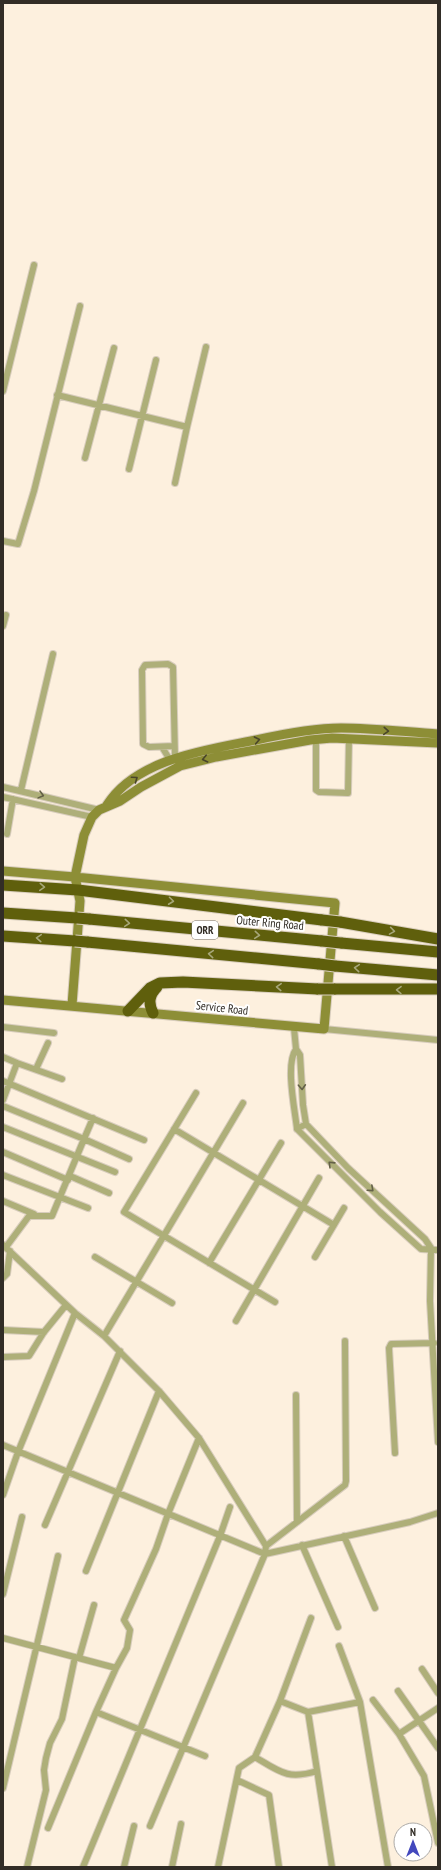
<svg xmlns="http://www.w3.org/2000/svg" width="441" height="1870" viewBox="0 0 441 1870" font-family="'PT Sans Narrow',sans-serif">
  <style>
    .lines { fill: none; stroke-linecap: round; stroke-linejoin: round }
    .minor-casing { stroke: #d8cdbd; stroke-width: 8 }
    .secondary-casing { stroke: #d8cdbd; stroke-width: 11 }
    .motorway-casing { stroke: #d8cdbd; stroke-width: 13 }
    .minor { stroke: #aeaf79; stroke-width: 6 }
    .secondary { stroke: #8d8e36; stroke-width: 9 }
    .motorway { stroke: #5f5f0c; stroke-width: 11 }
    .motorway-bridge-casing { stroke: #d8cdbd; stroke-width: 13; stroke-linecap: butt }
    .motorway-bridge { stroke: #5f5f0c; stroke-width: 11 }
    .oneway { stroke: #49452a }
    .oneway2 { stroke: #646147 }
    .oneway3 { stroke: #a7a779 }
    .labels { text-anchor: middle; stroke-width: 4; stroke-linejoin: round; paint-order: stroke }
    .shield { fill: #fff; stroke: #706c67; stroke-width: 1 }
    .shield-label { font-size: 11px; font-weight: bold; fill: #322d26 }
    .street-label { font-size: 12px; fill: #322d26; stroke: #fff }
  </style>
  <rect width="100%" height="100%" fill="#fdf0de"/>
  <g class="lines">
    <defs>
      <path id="minor" d="M 3,391 L 34,265
        M 57,395 L 187,427
        M 85,458 L 114,348
        M 129,469 L 156,360
        M 175,483 L 187,427 L 206,347
        M 3,541 L 18,544 L 34,491 L 80,306
        M 3,626 L 6,615
        M 316,740 L 316,790 L 319,792 L 348,793 L 349,738
        M 174,746 L 149,747 L 143,744 L 142,670 L 145,665 L 168,664 L 173,667 L 175,758
        M 162,747 L 170,760
        M 3,787 L 99,810
        M 21,790 L 53,654
        M 3,797 L 92,817
        M 7,834 L 13,799
        M 3,1027 L 54,1033
        M 294,1028 L 296,1049 L 300,1055 L 303,1105 L 306,1124 L 348,1168 L 425,1239 L 431,1248 L 430,1301 L 438,1442
        M 324,1029 L 438,1040
        M 296,1049 C 285,1064 295,1110 297,1129 L 306,1124
        M 3,1057 L 17,1063 L 3,1100
        M 17,1063 L 62,1079
        M 36,1069 L 48,1043
        M 3,1081 L 144,1140
        M 196,1093 L 124,1212 L 275,1302
        M 3,1106 L 84,1139 L 93,1118
        M 3,1127 L 115,1172
        M 174,1129 L 334,1225
        M 297,1129 L 380,1212 L 421,1249 L 438,1250
        M 3,1152 L 68,1180
        M 3,1175 L 88,1208
        M 70,1176 L 109,1193
        M 3,1201 L 34,1214
        M 3,1245 L 75,1313 L 104,1336 L 159,1391 L 199,1438 L 266,1546 L 265,1554 L 150,1826
        M 6,1247 L 29,1216 L 52,1216 L 84,1139 L 129,1159
        M 95,1257 L 172,1303
        M 315,1257 L 344,1208
        M 209,1263 L 281,1143
        M 3,1278 L 7,1274 L 10,1251
        M 236,1321 L 319,1178
        M 3,1330 L 44,1332
        M 104,1336 L 243,1103
        M 3,1357 L 29,1356 L 44,1332 L 66,1305
        M 296,1395 L 297,1522
        M 3,1445 L 265,1554 L 410,1522 L 438,1513
        M 395,1453 L 389,1348 L 391,1344 L 434,1343
        M 3,1495 L 18,1452 L 75,1313
        M 45,1525 L 120,1351
        M 344,1536 L 375,1608
        M 302,1545 L 338,1627
        M 266,1546 L 345,1485 L 346,1481 L 345,1341
        M 86,1571 L 159,1391
        M 3,1594 L 22,1517
        M 3,1638 L 116,1668
        M 339,1646 L 360,1702 L 388,1867
        M 79,1658 L 94,1605
        M 422,1669 L 438,1693
        M 398,1691 L 438,1748
        M 373,1700 L 399,1734 L 424,1776 L 438,1843
        M 280,1701 L 308,1712 L 360,1702
        M 96,1712 L 205,1756
        M 308,1712 L 332,1867
        M 399,1734 L 438,1708
        M 255,1757 C 280,1772 288,1780 317,1771
        M 237,1780 L 269,1795 L 279,1867
        M 3,1788 L 58,1556
        M 48,1828 L 96,1712 L 116,1668 L 127,1648 L 130,1630 L 124,1620 L 156,1549 L 168,1514 L 199,1438
        M 27,1867 L 46,1790 L 44,1770 L 46,1758 L 50,1743 L 62,1719 L 75,1657
        M 83,1867 L 220,1536 L 230,1507
        M 124,1867 L 134,1826
        M 172,1867 L 181,1824
        M 218,1867 L 239,1768 L 255,1757 L 280,1701 L 311,1618"/>
      <path id="secondary" d="M 107,805 C 136,759 206,750 256,740 C 283,734 313,728 341,728 C 373,728 406,732 438,734
        M 3,871 L 75,877 L 335,903 L 324,1029 L 3,1000
        M 72,1005 L 80,901 L 75,877 L 84,835 L 92,817 L 99,810 L 120,801 L 141,787 L 180,766 L 216,757 L 310,740 L 332,738 L 438,743"/>
      <path id="motorway" d="M 3,885 L 78,890 L 322,920
        M 3,913 L 77,918
        M 89,919 L 322,941
        M 340,922 L 438,939
        M 3,936 L 75,941
        M 87,942 L 319,964
        M 341,943 L 438,952
        M 335,966 L 438,975
        M 334,989 L 438,989
        M 128,1011 L 150,988 L 160,983 L 183,982 L 318,989
        M 153,1013 C 148,1003 149,995 157,987"/>
    </defs>
    <use href="#minor" class="minor-casing"/>
    <use href="#secondary" class="secondary-casing"/>
    <use href="#motorway" class="motorway-casing"/>
    <use href="#minor" class="minor"/>
    <use href="#secondary" class="secondary"/>
    <use href="#motorway" class="motorway"/>
    <defs>
      <path id="motorway-bridge" d="M 77,918 L 89,919
        M 322,920 L 340,922
        M 75,941 L 87,942
        M 322,941 L 341,943
        M 319,964 L 335,966
        M 318,989 L 334,989"/>
    </defs>
    <use href="#motorway-bridge" class="motorway-bridge-casing"/>
    <use href="#motorway-bridge" class="motorway-bridge"/>
  </g>
  <defs><path id="oneway-chevron" d="M-2-3.5L2.5 0L-2 3.5" fill="none" stroke-width="1.6" stroke-linecap="round" stroke-linejoin="round"/></defs>
  <g class="oneway">
    <use href="#oneway-chevron" transform="translate(386 731) rotate(4)"/>
    <use href="#oneway-chevron" transform="translate(257 740) rotate(-11)"/>
    <use href="#oneway-chevron" transform="translate(205 759) rotate(167)"/>
    <use href="#oneway-chevron" transform="translate(135 779) rotate(-35)"/>
  </g>
  <g class="oneway2">
    <use href="#oneway-chevron" transform="translate(41 795) rotate(15)"/>
    <use href="#oneway-chevron" transform="translate(302 1087) rotate(87)"/>
    <use href="#oneway-chevron" transform="translate(331 1164) rotate(-136)"/>
    <use href="#oneway-chevron" transform="translate(371 1189) rotate(42)"/>
  </g>
  <g class="oneway3">
    <use href="#oneway-chevron" transform="translate(42 887) rotate(4)"/>
    <use href="#oneway-chevron" transform="translate(171 901) rotate(7)"/>
    <use href="#oneway-chevron" transform="translate(127 923) rotate(5)"/>
    <use href="#oneway-chevron" transform="translate(392 931) rotate(9)"/>
    <use href="#oneway-chevron" transform="translate(257 935) rotate(5)"/>
    <use href="#oneway-chevron" transform="translate(39 938) rotate(-176)"/>
    <use href="#oneway-chevron" transform="translate(211 954) rotate(-175)"/>
    <use href="#oneway-chevron" transform="translate(357 968) rotate(-175)"/>
    <use href="#oneway-chevron" transform="translate(279 987) rotate(-177)"/>
    <use href="#oneway-chevron" transform="translate(399 990) rotate(-179)"/>
  </g>
  <g class="labels">
    <rect class="shield" x="192" y="921" width="26" height="18" rx="3"/>
    <g class="shield-label">
      <text x="205" y="934">ORR</text>
    </g>
    <g class="street-label">
      <text transform="translate(270 923) rotate(5)" y="4">Outer Ring Road</text>
      <text transform="translate(222 1008) rotate(6)" y="4">Service Road</text>
    </g>
  </g>
  <rect width="441" height="1870" fill="none" stroke="#322d26" stroke-width="8"/>
  <g transform="translate(413 1842)"><circle r="19" fill="#ffffff" stroke="#adaba8"/>
  <path d="M0-3L7 15L0 10L-7 15Z" fill="#4348bd"/>
  <text y="-6" font-size="11" font-weight="bold" text-anchor="middle" fill="#322d26">N</text>
  </g>
</svg>
